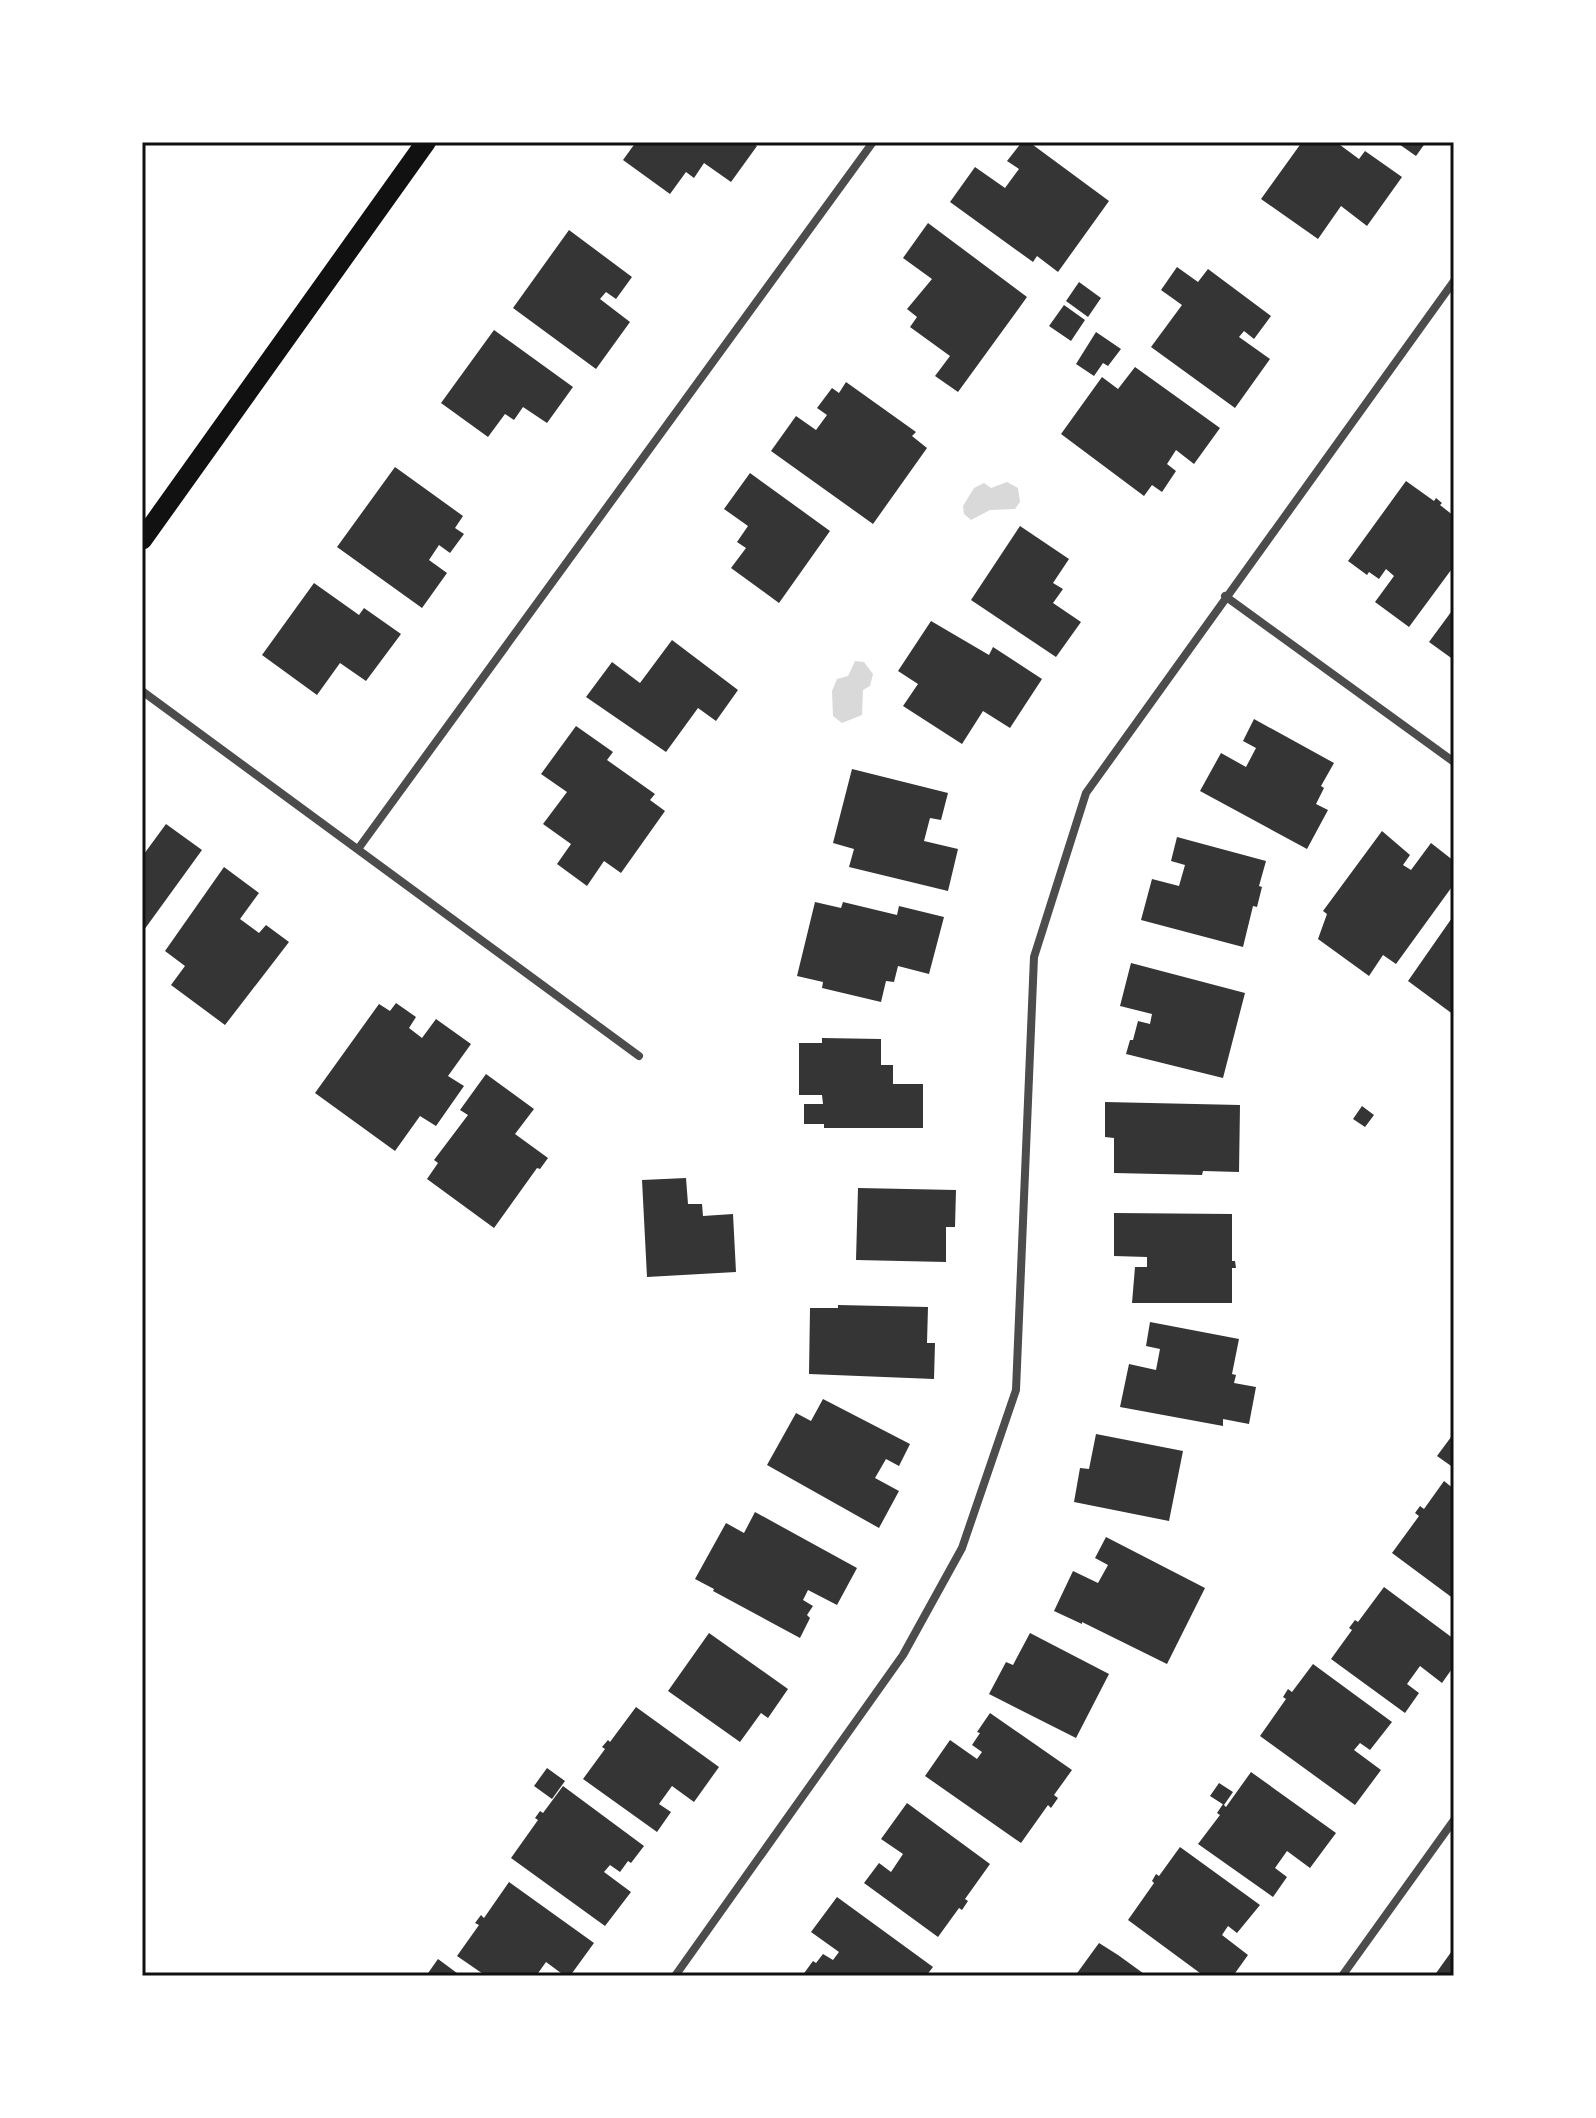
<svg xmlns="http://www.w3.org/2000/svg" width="1596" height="2118" viewBox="0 0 1596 2118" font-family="Mulish,sans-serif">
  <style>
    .water { fill: #d9d9d9 }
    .building { fill: #353535 }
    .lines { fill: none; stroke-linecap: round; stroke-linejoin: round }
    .minor { stroke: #4c4c4c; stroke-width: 8 }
    .primary { stroke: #111; stroke-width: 20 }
    .neatline { fill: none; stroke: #111; stroke-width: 3 }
  </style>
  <rect width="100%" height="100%" fill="#fff"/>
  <path class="water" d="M 1007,482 L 1018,488 L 1020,502 L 1015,509 L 990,510 L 971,520 L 964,514 L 963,506 L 974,488 L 984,483 L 991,488 Z
    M 855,661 L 864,662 L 873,674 L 870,686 L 863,690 L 862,715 L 842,723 L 833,716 L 832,691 L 837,679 L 848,676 Z"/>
  <path class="building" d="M 636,142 L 751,142 L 757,146 L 731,182 L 704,163 L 694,178 L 686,172 L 670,194 L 623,160 Z
    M 1022,142 L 1029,142 L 1109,201 L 1058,272 L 1037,256 L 1033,262 L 950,202 L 975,167 L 1005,188 L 1019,169 L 1007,161 Z
    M 1302,142 L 1336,142 L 1359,159 L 1365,151 L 1402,177 L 1367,226 L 1341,206 L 1318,239 L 1261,199 Z
    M 1396,142 L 1426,142 L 1416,156 Z
    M 928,223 L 1027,297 L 958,392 L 935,376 L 950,356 L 910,327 L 917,317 L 907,309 L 932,279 L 903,258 Z
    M 569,230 L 632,277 L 616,299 L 606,292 L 600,299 L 630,322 L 596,369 L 513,308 Z
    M 1177,267 L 1198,282 L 1208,269 L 1271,316 L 1254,339 L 1244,331 L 1239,337 L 1270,359 L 1235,408 L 1151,347 L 1182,305 L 1161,290 Z
    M 1079,282 L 1101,298 L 1088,317 L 1066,301 Z
    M 1064,305 L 1085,320 L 1071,341 L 1049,326 Z
    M 494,330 L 573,387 L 547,423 L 523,407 L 514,420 L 505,414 L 488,437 L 441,403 Z
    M 1096,332 L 1121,349 L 1108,366 L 1103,363 L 1094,376 L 1076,364 Z
    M 1135,367 L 1220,428 L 1194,464 L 1176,450 L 1167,464 L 1176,471 L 1162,492 L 1152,485 L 1144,496 L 1061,434 L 1102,377 L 1118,389 Z
    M 846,382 L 916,432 L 912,436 L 927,448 L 873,524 L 771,451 L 796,416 L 816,430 L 827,415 L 817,408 L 832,388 L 839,393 Z
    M 395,467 L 463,516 L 455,528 L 464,534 L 450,553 L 439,545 L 429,560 L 447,573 L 422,608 L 337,547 Z
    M 750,473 L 830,531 L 779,603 L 731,568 L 746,548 L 737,542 L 748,526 L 724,509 Z
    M 1406,481 L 1434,501 L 1436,498 L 1442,503 L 1440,505 L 1454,516 L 1454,566 L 1409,627 L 1375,602 L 1394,576 L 1386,569 L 1379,579 L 1369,572 L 1367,575 L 1348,561 Z
    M 1020,526 L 1069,559 L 1053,583 L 1063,589 L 1053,603 L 1081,622 L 1056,657 L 971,600 Z
    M 314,583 L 359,615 L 364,608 L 401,634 L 366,681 L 340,663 L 317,695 L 262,655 Z
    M 1454,608 L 1454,660 L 1429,642 Z
    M 931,621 L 989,655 L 993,647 L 1042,679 L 1010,728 L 983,711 L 962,744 L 903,706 L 918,684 L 898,671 Z
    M 672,640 L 738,690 L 716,721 L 698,708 L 666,752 L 586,697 L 612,662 L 640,683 Z
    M 1254,719 L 1334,763 L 1321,786 L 1324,788 L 1316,804 L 1328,810 L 1307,849 L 1200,791 L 1221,753 L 1246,767 L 1256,748 L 1243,741 Z
    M 576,726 L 613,752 L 607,760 L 655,794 L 650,800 L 665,811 L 621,873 L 604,861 L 587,886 L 557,864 L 571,844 L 543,824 L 567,792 L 541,774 Z
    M 852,769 L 948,793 L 941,820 L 930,818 L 924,841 L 958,849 L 948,891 L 849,867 L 854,849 L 833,843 Z
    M 166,824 L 202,850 L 144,930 L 142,928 L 142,853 L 144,854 Z
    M 1382,831 L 1410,855 L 1403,865 L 1411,870 L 1431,843 L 1454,861 L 1454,884 L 1396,964 L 1383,955 L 1369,976 L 1318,939 L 1327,914 L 1323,911 Z
    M 1177,837 L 1266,861 L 1259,886 L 1262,887 L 1257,907 L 1253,906 L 1243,947 L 1141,920 L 1152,879 L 1179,886 L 1185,865 L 1171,861 Z
    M 224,867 L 259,893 L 240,919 L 259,933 L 266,925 L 289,942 L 225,1025 L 171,985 L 185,966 L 165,951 Z
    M 815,902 L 841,908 L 843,902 L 897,915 L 899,906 L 944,917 L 929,974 L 898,966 L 894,982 L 886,981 L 881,1002 L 822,988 L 823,982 L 797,976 Z
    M 1454,915 L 1454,1015 L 1408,981 Z
    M 1131,963 L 1245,993 L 1223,1078 L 1126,1054 L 1130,1040 L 1133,1040 L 1138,1021 L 1150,1024 L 1152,1014 L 1120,1006 Z
    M 396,1003 L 416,1017 L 409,1028 L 422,1038 L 436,1019 L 471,1044 L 448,1076 L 464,1086 L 436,1126 L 420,1116 L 395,1151 L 315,1093 L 379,1004 L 390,1011 Z
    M 822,1038 L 881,1039 L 881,1065 L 893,1065 L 893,1084 L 923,1084 L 923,1128 L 824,1128 L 824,1124 L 804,1124 L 804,1104 L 823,1104 L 822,1095 L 799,1095 L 799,1043 L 822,1043 Z
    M 486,1074 L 534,1109 L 515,1134 L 548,1158 L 540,1169 L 537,1168 L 494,1228 L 427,1179 L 438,1163 L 434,1160 L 468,1115 L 460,1110 Z
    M 1105,1102 L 1240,1105 L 1239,1172 L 1203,1171 L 1202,1175 L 1114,1173 L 1114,1138 L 1105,1137 Z
    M 1362,1106 L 1374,1115 L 1365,1127 L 1353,1119 Z
    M 686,1178 L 688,1204 L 702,1204 L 703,1216 L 733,1214 L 736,1272 L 647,1277 L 642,1180 Z
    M 858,1188 L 956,1190 L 955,1227 L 946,1227 L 946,1262 L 856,1260 Z
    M 1114,1213 L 1232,1214 L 1232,1261 L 1235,1261 L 1236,1268 L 1232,1268 L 1232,1303 L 1132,1303 L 1135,1267 L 1147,1267 L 1147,1257 L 1114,1256 Z
    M 838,1305 L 928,1307 L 927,1343 L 935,1343 L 934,1379 L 809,1374 L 810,1308 L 838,1308 Z
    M 1150,1322 L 1239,1339 L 1232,1374 L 1236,1375 L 1234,1383 L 1256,1387 L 1249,1424 L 1223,1419 L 1223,1426 L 1120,1407 L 1129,1364 L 1156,1370 L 1160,1349 L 1146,1346 Z
    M 823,1399 L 910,1444 L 899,1466 L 886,1459 L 875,1478 L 899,1491 L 879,1528 L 767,1465 L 796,1413 L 811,1421 Z
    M 1454,1433 L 1454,1468 L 1437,1456 Z
    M 1096,1434 L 1183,1451 L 1169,1521 L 1074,1502 L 1080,1468 L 1089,1469 Z
    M 1444,1481 L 1454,1489 L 1454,1599 L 1392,1553 L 1419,1516 L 1415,1513 L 1420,1506 L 1424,1509 Z
    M 755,1512 L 857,1568 L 837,1605 L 808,1590 L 803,1600 L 813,1606 L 807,1615 L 810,1618 L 800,1638 L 713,1591 L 714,1589 L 695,1579 L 726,1523 L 744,1533 Z
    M 1106,1537 L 1205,1588 L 1167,1664 L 1082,1622 L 1082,1624 L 1054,1611 L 1073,1571 L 1098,1583 L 1108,1565 L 1095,1558 Z
    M 1384,1587 L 1454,1639 L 1454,1666 L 1442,1683 L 1420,1666 L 1407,1684 L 1419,1693 L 1405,1713 L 1331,1659 L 1352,1630 L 1349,1628 L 1355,1620 L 1358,1622 Z
    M 709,1633 L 788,1689 L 768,1718 L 761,1713 L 740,1742 L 668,1691 Z
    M 1030,1633 L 1109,1674 L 1076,1738 L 989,1694 L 1006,1662 L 1013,1665 Z
    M 1313,1664 L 1392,1722 L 1370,1750 L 1360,1743 L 1354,1750 L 1381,1770 L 1355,1805 L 1260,1736 L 1286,1699 L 1283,1697 L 1288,1689 L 1292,1692 Z
    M 636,1707 L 719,1767 L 694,1802 L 672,1786 L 659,1804 L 671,1812 L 657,1832 L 583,1779 L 605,1749 L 602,1747 L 608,1740 L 610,1742 Z
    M 990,1713 L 1072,1770 L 1054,1795 L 1058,1798 L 1051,1808 L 1048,1805 L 1021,1843 L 925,1776 L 950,1740 L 977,1759 L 982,1752 L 972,1745 L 980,1733 L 977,1732 Z
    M 547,1768 L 565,1781 L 552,1799 L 534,1786 Z
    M 1251,1772 L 1336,1833 L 1310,1868 L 1287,1851 L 1275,1868 L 1287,1877 L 1273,1897 L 1198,1844 L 1220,1815 L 1217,1813 L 1223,1804 L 1226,1807 Z
    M 1219,1783 L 1233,1792 L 1224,1805 L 1210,1796 Z
    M 563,1786 L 644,1846 L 631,1863 L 628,1861 L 620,1872 L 610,1865 L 604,1872 L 631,1892 L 605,1926 L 511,1858 L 538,1820 L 535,1818 L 540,1811 L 543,1813 Z
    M 907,1803 L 990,1864 L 965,1899 L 968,1901 L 962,1910 L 959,1908 L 938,1937 L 864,1883 L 879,1863 L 891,1872 L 903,1854 L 881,1839 Z
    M 1180,1847 L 1260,1905 L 1237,1933 L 1228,1926 L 1222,1935 L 1248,1955 L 1233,1976 L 1204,1976 L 1128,1920 L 1154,1883 L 1152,1881 L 1156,1874 L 1159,1876 Z
    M 509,1882 L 594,1943 L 570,1976 L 565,1976 L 546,1962 L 536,1976 L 486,1976 L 457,1956 L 479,1925 L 475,1923 L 481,1915 L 484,1918 Z
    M 837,1897 L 933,1967 L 926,1976 L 802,1976 L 813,1961 L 816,1963 L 823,1954 L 833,1960 L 839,1952 L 811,1932 Z
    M 1099,1943 L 1118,1955 L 1147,1976 L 1075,1976 Z
    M 1454,1948 L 1454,1976 L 1434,1976 Z
    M 438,1959 L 461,1976 L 426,1976 Z"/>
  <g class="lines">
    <path class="minor" d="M 1225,596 L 1454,762
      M 142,691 L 639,1056
      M 358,849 L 873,142
      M 675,1976 L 903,1655 L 962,1548 L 1016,1390 L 1034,957 L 1086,793 L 1454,281
      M 1342,1976 L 1454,1820"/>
    <path class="primary" d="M 142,540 L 426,142"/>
  </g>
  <rect width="1596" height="2118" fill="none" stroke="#ffffff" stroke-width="288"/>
  <rect x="144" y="144" width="1308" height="1830" class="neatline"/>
</svg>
